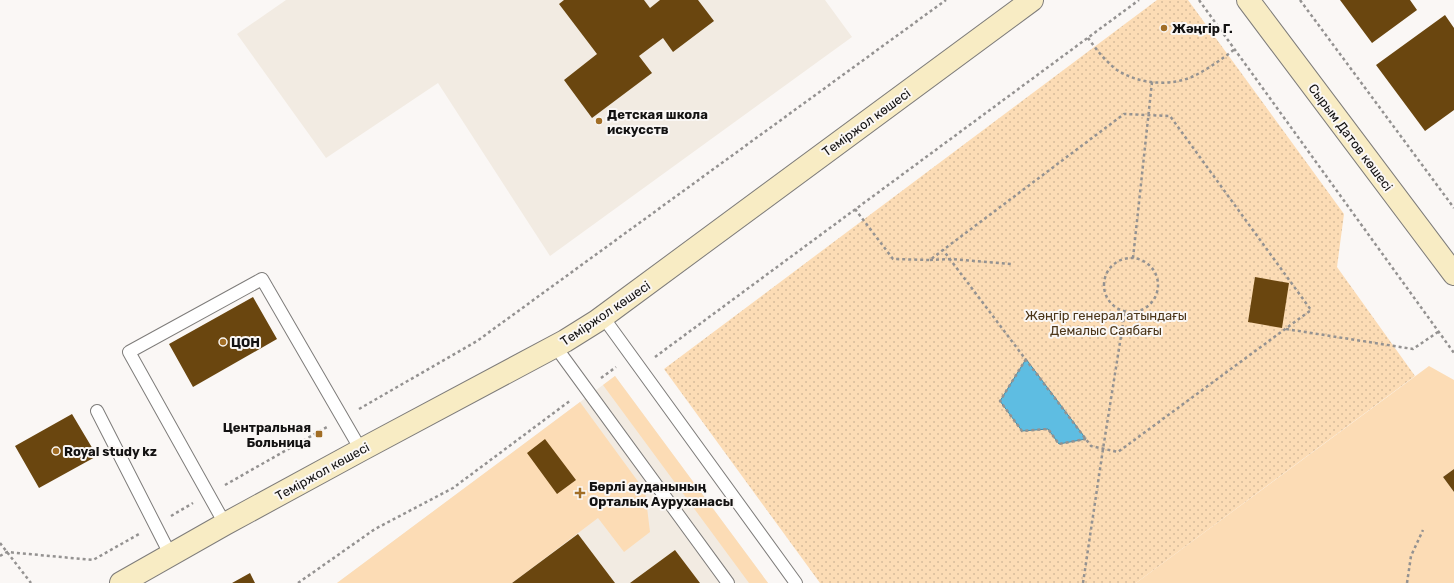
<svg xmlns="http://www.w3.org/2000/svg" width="1454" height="583" viewBox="0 0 1454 583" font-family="Rubik,sans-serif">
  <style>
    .built { fill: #f2ebe2 }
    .grass { fill: #fcdcb5 }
    .park { fill: url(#park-dots) }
    .water { fill: #5ebde2; stroke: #488aa4 }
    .building { fill: #6a460f }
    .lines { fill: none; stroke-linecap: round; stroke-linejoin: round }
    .lane-casing { stroke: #7e7c7a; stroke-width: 14 }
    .secondary-casing { stroke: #7e7c7a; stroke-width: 24 }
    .path { stroke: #949291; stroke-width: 2.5; stroke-dasharray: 3 3; stroke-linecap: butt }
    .lane { stroke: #fff; stroke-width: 12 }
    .secondary { stroke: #f8ecc4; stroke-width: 22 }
    .poi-dot { fill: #a16d25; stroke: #faf7f5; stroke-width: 1.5 }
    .labels { text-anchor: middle; stroke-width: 4; stroke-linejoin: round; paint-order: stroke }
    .poi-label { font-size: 13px; font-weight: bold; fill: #131212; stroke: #faf7f5; text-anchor: start }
    .street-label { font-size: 13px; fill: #131212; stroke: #faf7f5 }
    .park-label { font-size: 13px; fill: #4b3518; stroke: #faf7f5 }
  </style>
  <defs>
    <pattern id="park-dots" width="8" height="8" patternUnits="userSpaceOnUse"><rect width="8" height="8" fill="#fcdcb5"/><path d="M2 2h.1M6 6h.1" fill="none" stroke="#d7bc9b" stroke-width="1.8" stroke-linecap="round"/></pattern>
  </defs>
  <rect width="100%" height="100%" fill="#faf7f5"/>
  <path class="built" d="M 286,0 L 825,0 L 852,37 L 550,256 L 438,83 L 326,158 L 237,34 Z
    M 615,376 L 768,583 L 337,583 Z"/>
  <path class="grass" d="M 1429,366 L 1454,380 L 1454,469 L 1443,477 L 1454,492 L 1454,583 L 1136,583 Z
    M 615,376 L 768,583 L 749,583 L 603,385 Z
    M 580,402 L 645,491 L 650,532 L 624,552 L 598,518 L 512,583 L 337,583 Z"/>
  <path class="park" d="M 1157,0 L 1188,0 L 1344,214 L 1337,267 L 1415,376 L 1136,583 L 820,583 L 664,369 Z"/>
  <path class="water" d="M 1026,359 L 1086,439 L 1059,444 L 1048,429 L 1022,431 L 1000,401 Z"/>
  <path class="building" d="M 564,0 L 644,0 L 650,8 L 660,0 L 698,0 L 714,21 L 673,52 L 663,38 L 639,56 L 652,73 L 592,118 L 564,80 L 597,54 L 559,4 Z
    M 1340,0 L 1410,0 L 1417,10 L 1372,43 Z
    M 1445,15 L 1454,28 L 1454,110 L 1425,131 L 1376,65 Z
    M 1255,277 L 1289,283 L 1282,328 L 1248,322 Z
    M 253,297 L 277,339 L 193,387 L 169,344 Z
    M 72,414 L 97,456 L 39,488 L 15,446 Z
    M 545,439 L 576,480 L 557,494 L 527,453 Z
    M 1454,469 L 1454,492 L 1443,477 Z
    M 578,534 L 615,583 L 512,583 Z
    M 675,550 L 700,583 L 630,583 Z
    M 250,573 L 255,583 L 232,583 Z"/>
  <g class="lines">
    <defs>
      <path id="lane" d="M 603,317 L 796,583
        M 555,346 L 728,583
        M 97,411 L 171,556
        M 225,524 L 129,352 L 262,279 L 361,450"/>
      <path id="secondary" d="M 1248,0 L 1454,274
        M 121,583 L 225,524 L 361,450 L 565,341 L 597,321 L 1032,0"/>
    </defs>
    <use href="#lane" class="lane-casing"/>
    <use href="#secondary" class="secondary-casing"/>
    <path class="path" d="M 1199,0 L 1454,353
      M 1300,0 L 1454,208
      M 1088,38 C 1096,49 1105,61 1117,70 C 1139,84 1170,87 1194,76 C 1208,69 1222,59 1235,49
      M 855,209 L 893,259 L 930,260 L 943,250 L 1124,114 L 1170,116 L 1311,310 L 1118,452 L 1091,446 L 943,250
      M 1133,258 L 1152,82
      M1104 285a27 27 0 1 1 54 0a27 27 0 1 1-54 0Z
      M 930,260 L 951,259 L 1012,264
      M 1286,329 L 1413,349 L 1438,332
      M 655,357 L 1139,0
      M 1026,359 L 1000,401 L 1022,431 L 1048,429 L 1059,444 L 1086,439
      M 601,378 L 616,367
      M 359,409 L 477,341 L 946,0
      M 225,485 L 327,427
      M 171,516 L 193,503
      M 0,543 L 31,583
      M 0,556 L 7,552 L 93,560 L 139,534
      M 298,583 L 375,529 L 453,488 L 571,400
      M 1083,583 L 1103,449 L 1125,311
      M 1407,583 L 1411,556 L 1423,530"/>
    <use href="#lane" class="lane"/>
    <use href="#secondary" class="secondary"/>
  </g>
  <g class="poi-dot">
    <circle cx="1164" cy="28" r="4"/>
    <circle cx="599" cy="121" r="4"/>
    <circle cx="223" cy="342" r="4"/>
    <rect x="315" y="430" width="8" height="8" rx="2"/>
    <circle cx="56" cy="451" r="4"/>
    <path d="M578 487h4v4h4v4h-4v4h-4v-4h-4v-4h4z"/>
  </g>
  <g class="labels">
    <g class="poi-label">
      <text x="1172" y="33">Жәңгір Г.</text>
      <text x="607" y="119">Детская школа<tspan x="607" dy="15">искусств</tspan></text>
      <text x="231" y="347">ЦОН</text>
      <text x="311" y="432" text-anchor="end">Центральная<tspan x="311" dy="15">Больница</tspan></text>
      <text x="64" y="456">Royal study kz</text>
      <text x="589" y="491">Бөрлі ауданының<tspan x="589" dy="15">Орталық Ауруханасы</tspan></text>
    </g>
    <g class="street-label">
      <text transform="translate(866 122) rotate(-36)" y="5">Теміржол көшесі</text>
      <text transform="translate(1351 137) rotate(53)" y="5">Сырым Датов көшесі</text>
      <text transform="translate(605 313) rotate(-34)" y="5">Теміржол көшесі</text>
      <text transform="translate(322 471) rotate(-29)" y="5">Теміржол көшесі</text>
    </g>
    <g class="park-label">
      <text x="1106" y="320">Жәңгір генерал атындағы<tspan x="1106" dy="15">Демалыс Саябағы</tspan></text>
    </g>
  </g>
</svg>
